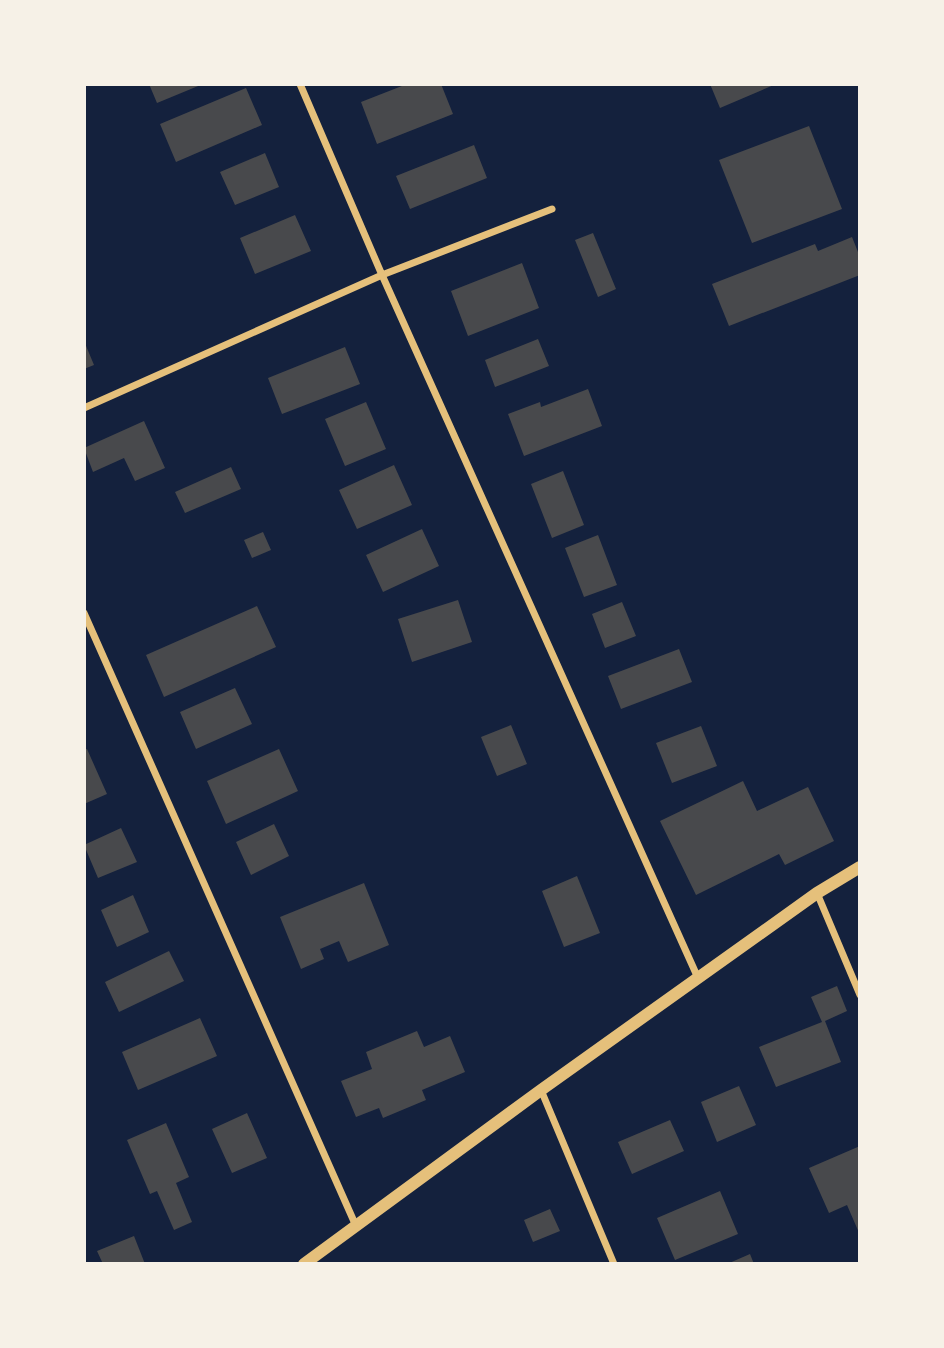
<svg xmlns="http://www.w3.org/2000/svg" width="944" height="1348" viewBox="0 0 944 1348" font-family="'Archivo Narrow',sans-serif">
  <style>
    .building { fill: #48494c }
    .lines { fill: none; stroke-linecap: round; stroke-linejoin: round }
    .minor { stroke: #e5c07b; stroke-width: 7 }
    .tertiary { stroke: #e5c07b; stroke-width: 12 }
  </style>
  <rect width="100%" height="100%" fill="#14213d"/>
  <path class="building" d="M 149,84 L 203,84 L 157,103 Z
    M 407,84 L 441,84 L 453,114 L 377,144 L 361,102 Z
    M 710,84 L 776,84 L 720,108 Z
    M 246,88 L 262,125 L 176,162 L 160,124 Z
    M 809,126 L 842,209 L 752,243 L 719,160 Z
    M 474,145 L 487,178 L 410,209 L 396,176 Z
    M 265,153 L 279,187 L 235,205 L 220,172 Z
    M 295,215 L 311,251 L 255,274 L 240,238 Z
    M 593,233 L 616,289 L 598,297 L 575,240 Z
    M 852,237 L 860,257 L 860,275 L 729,326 L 712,284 L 815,244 L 818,251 Z
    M 522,263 L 539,308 L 468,336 L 451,291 Z
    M 538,339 L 549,366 L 495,387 L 485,360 Z
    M 84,341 L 94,365 L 84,369 Z
    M 345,347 L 360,384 L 282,414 L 268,378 Z
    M 588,389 L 602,426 L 524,456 L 508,414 L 540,402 L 541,407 Z
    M 366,402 L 386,449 L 345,466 L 325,419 Z
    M 144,421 L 165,468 L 135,481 L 124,458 L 93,472 L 84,448 Z
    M 394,465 L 412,505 L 357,529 L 339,490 Z
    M 231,467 L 241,489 L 185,513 L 175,492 Z
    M 563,471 L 584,525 L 552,538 L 531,484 Z
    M 422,529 L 439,566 L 383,592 L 366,555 Z
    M 263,532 L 271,550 L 252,558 L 244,540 Z
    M 598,535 L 617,585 L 584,597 L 565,548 Z
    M 458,600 L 472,642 L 412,662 L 398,619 Z
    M 622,602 L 636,636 L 605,648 L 592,614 Z
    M 257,606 L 276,647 L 164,697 L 146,655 Z
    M 679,649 L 692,682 L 621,709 L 608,676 Z
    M 235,688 L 252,724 L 196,749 L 180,712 Z
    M 511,725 L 527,764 L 497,776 L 481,737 Z
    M 701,726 L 717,766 L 672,783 L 656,743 Z
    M 87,749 L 107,794 L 84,804 L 84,750 Z
    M 279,749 L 298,791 L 226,824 L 207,781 Z
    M 743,781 L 757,811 L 808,787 L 834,841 L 785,865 L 779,854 L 696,895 L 660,821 Z
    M 274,824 L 289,856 L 251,875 L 236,842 Z
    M 121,828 L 137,862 L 98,878 L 84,845 Z
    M 577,876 L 600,933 L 564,947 L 542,891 Z
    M 364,883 L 389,945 L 348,962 L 339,941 L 320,949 L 324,959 L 301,969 L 280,917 Z
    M 133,895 L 149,932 L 117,947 L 101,910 Z
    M 169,951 L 184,981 L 119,1012 L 105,982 Z
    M 837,986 L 847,1011 L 825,1021 L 841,1062 L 776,1087 L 759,1047 L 822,1022 L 811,997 Z
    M 200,1018 L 217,1056 L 138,1090 L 122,1052 Z
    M 417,1031 L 424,1047 L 450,1036 L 465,1072 L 422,1090 L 426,1100 L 383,1118 L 379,1108 L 356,1117 L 341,1081 L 372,1069 L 366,1052 Z
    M 739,1086 L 756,1125 L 717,1142 L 701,1102 Z
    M 247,1113 L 267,1158 L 232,1173 L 212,1129 Z
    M 670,1120 L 684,1151 L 632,1174 L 618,1142 Z
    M 166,1123 L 189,1177 L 176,1183 L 192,1222 L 174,1230 L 157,1191 L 150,1194 L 127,1140 Z
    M 860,1146 L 860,1235 L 847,1205 L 829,1213 L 809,1168 Z
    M 720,1191 L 738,1234 L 675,1260 L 657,1218 Z
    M 550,1209 L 560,1231 L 533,1242 L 524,1220 Z
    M 134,1236 L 145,1264 L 103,1264 L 97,1251 Z
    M 750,1254 L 754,1264 L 727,1264 Z"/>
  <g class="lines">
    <path class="minor" d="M 300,84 L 382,275 L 698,978
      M 84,408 L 382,275 L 552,209
      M 84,613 L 356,1226
      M 817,893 L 860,995
      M 541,1090 L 614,1264"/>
    <path class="tertiary" d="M 304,1264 L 541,1090 L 817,893 L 860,867"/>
  </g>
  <rect width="944" height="1348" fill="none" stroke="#f6f1e7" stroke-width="172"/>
</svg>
